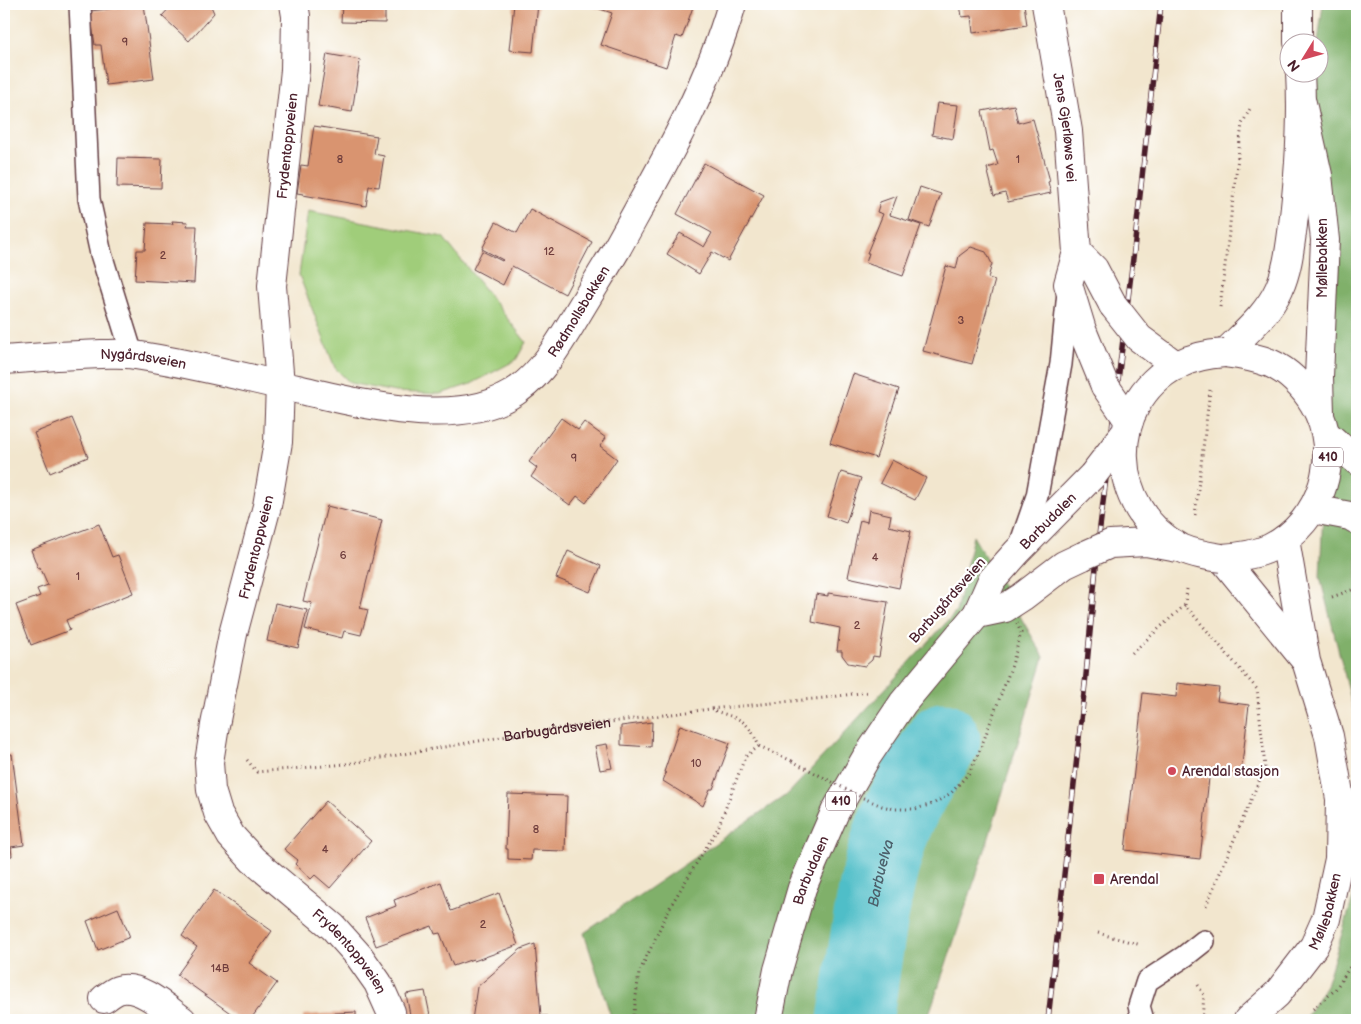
<svg xmlns="http://www.w3.org/2000/svg" width="1361" height="1024" viewBox="0 0 1361 1024" font-family="'Balsamiq Sans',sans-serif">
  <style>
    .green { fill: #a0cd7a; stroke: #757652 }
    .forest { fill: #80b06a; stroke: #65684a }
    .lines { fill: none; stroke-linecap: round; stroke-linejoin: round }
    .river { stroke: #50bec8; stroke-width: 75 }
    .building { fill: #d99470 }
    .lane-casing { stroke: #633d43; stroke-width: 24 }
    .street-casing { stroke: #633d43; stroke-width: 30 }
    .secondary-casing { stroke: #633d43; stroke-width: 30 }
    .primary-casing { stroke: #633d43; stroke-width: 30 }
    .path { stroke: #633d43; stroke-width: 3; stroke-dasharray: 1 4; stroke-linecap: butt }
    .lane { stroke: #fff; stroke-width: 21 }
    .street { stroke: #fff; stroke-width: 28 }
    .secondary { stroke: #fff; stroke-width: 28 }
    .primary { stroke: #fff; stroke-width: 28 }
    .rail-casing { stroke: #4a1f2b; stroke-width: 5.5 }
    .rail { stroke: #fff; stroke-width: 4; stroke-dasharray: 11; stroke-linecap: butt }
    .secondary-bridge-casing { stroke: #633d43; stroke-width: 30; stroke-linecap: butt }
    .primary-bridge-casing { stroke: #633d43; stroke-width: 30; stroke-linecap: butt }
    .path-bridge { stroke: #633d43; stroke-width: 3; stroke-dasharray: 1 4; stroke-linecap: butt }
    .secondary-bridge { stroke: #fff; stroke-width: 28 }
    .primary-bridge { stroke: #fff; stroke-width: 28 }
    .poi-dot { fill: #d1495b; stroke: #fff; stroke-width: 2 }
    .labels { text-anchor: middle; stroke-width: 4.5; stroke-linejoin: round; paint-order: stroke }
    .number-label { font-size: 11px; fill: #6e3c3c }
    .shield { fill: #fff; stroke: #80626b; stroke-width: 1 }
    .shield-label { font-size: 12px; font-weight: bold; fill: #4a1f2b }
    .street-label { font-size: 14px; fill: #4a1f2b; stroke: #fff }
    .poi-label { font-size: 14px; fill: #4a1f2b; stroke: #fff; text-anchor: start }
    .water-label { font-size: 15px; font-style: italic; fill: #4c5f6a; stroke: #fff }
  </style>
  <rect width="100%" height="100%" fill="#fff"/>
  <filter id="ink" filterUnits="userSpaceOnUse"><feTurbulence type="fractalNoise" baseFrequency=".02" numOctaves="2"/><feDisplacementMap in="SourceGraphic" scale="10" xChannelSelector="R" yChannelSelector="G"/><feConvolveMatrix kernelMatrix="1 2 1 2 8 2 1 2 1" color-interpolation-filters="sRGB"/></filter>
  <filter id="wash" filterUnits="userSpaceOnUse"><feTurbulence type="fractalNoise" baseFrequency=".0096" numOctaves="4" result="noise"/><feDisplacementMap in="SourceGraphic" scale="20" xChannelSelector="R" yChannelSelector="G"/><feGaussianBlur stdDeviation="1.12" result="paint"/><feColorMatrix in="noise" values="0 0 0 0 0 0 0 0 0 0 0 0 0 0 0 0 0 1.4 0 .05"/><feComposite in="paint" operator="in"/></filter>
  <g filter="url(#wash)">
    <rect width="100%" height="100%" fill="#f2e6ce"/>
    <path class="green" d="M 308,211 L 443,237 L 526,342 L 516,360 L 471,384 L 440,394 L 395,392 L 350,383 L 335,368 L 299,275 Z"/>
    <path class="forest" d="M 1323,4 L 1357,4 L 1357,724 L 1320,577 L 1331,336 L 1310,102 L 1314,73 L 1318,72 L 1318,42 Z
      M 973,536 L 1044,657 L 986,847 L 927,1020 L 612,1020 L 584,933 L 789,793 L 956,612 Z
      M 1357,885 L 1357,1020 L 1304,1020 L 1326,985 Z"/>
    <g class="lines">
      <path class="river" id="s1" d="M 855,1020 C 865,961 871,894 890,837 C 902,801 923,771 943,740"/>
    </g>
    <g id="blocks">
      <path class="building" d="M 117,4 L 144,4 L 154,79 L 106,85 L 101,45 L 95,45 L 90,11 L 117,8 Z
        M 173,4 L 210,4 L 214,13 L 189,41 L 162,16 Z
        M 342,4 L 385,4 L 385,23 L 341,22 Z
        M 514,4 L 538,4 L 533,52 L 509,50 Z
        M 595,4 L 694,4 L 682,38 L 676,36 L 666,67 L 601,45 L 612,13 L 594,7 Z
        M 960,4 L 1024,4 L 1027,25 L 973,33 L 971,16 L 962,17 Z
        M 327,54 L 360,60 L 352,112 L 318,106 Z
        M 937,103 L 958,105 L 953,139 L 932,135 Z
        M 1014,105 L 1018,123 L 1033,119 L 1050,181 L 1048,182 L 1051,193 L 1008,202 L 1005,193 L 994,196 L 987,168 L 998,165 L 993,150 L 990,151 L 982,111 Z
        M 314,126 L 377,136 L 374,154 L 384,156 L 379,187 L 369,186 L 366,206 L 303,195 L 303,194 L 297,193 L 301,165 L 308,166 Z
        M 118,158 L 162,159 L 161,188 L 117,187 Z
        M 704,163 L 764,195 L 728,261 L 712,252 L 699,274 L 667,254 L 680,233 L 704,247 L 712,233 L 677,214 Z
        M 920,187 L 941,194 L 929,227 L 909,220 Z
        M 897,196 L 890,215 L 921,225 L 903,276 L 866,263 L 869,253 L 867,253 L 883,214 L 877,212 L 880,202 Z
        M 530,209 L 592,242 L 565,294 L 512,266 L 503,285 L 473,269 L 482,251 L 502,261 L 503,260 L 482,249 L 496,222 L 517,233 Z
        M 172,221 L 188,222 L 187,226 L 197,226 L 194,283 L 135,280 L 137,250 L 145,250 L 147,223 L 173,224 Z
        M 971,247 L 986,252 L 992,264 L 988,278 L 995,280 L 972,364 L 923,351 L 946,266 L 956,269 L 959,256 Z
        M 853,374 L 899,389 L 876,458 L 830,443 Z
        M 72,418 L 88,457 L 50,473 L 34,433 Z
        M 561,418 L 578,430 L 584,422 L 606,438 L 600,446 L 617,459 L 586,503 L 577,496 L 570,505 L 531,477 L 537,468 L 529,462 Z
        M 892,460 L 926,478 L 915,500 L 880,483 Z
        M 841,472 L 861,478 L 846,523 L 827,516 Z
        M 327,506 L 382,520 L 360,608 L 368,610 L 361,635 L 344,631 L 342,638 L 305,629 L 312,603 L 303,601 Z
        M 869,510 L 891,515 L 889,526 L 911,531 L 899,588 L 848,577 L 860,520 L 867,522 Z
        M 99,524 L 112,557 L 118,555 L 133,593 L 66,620 L 70,630 L 31,645 L 16,605 L 40,596 L 37,589 L 48,585 L 40,567 L 38,568 L 31,550 Z
        M 568,551 L 601,566 L 590,592 L 556,578 Z
        M 828,593 L 888,602 L 879,657 L 873,656 L 872,660 L 865,666 L 848,663 L 842,655 L 842,651 L 837,651 L 840,628 L 812,622 L 816,594 L 828,596 Z
        M 275,603 L 307,610 L 298,648 L 267,641 Z
        M 1177,683 L 1219,688 L 1217,701 L 1249,705 L 1241,773 L 1210,769 L 1200,859 L 1125,850 L 1143,693 L 1176,697 Z
        M 652,722 L 651,747 L 621,745 L 621,726 Z
        M 680,725 L 730,743 L 713,789 L 710,789 L 703,806 L 663,781 L 666,773 L 664,772 Z
        M 607,744 L 612,768 L 600,770 L 595,746 Z
        M 12,754 L 24,845 L 11,847 L 12,856 L 4,857 L 4,755 Z
        M 508,794 L 567,796 L 565,851 L 532,850 L 531,860 L 508,859 L 508,849 L 506,849 Z
        M 326,801 L 371,841 L 330,888 L 315,875 L 311,879 L 295,864 L 298,860 L 284,849 Z
        M 441,882 L 451,911 L 499,893 L 518,945 L 474,961 L 473,959 L 453,966 L 440,933 L 435,934 L 432,926 L 376,946 L 365,918 L 396,906 L 394,900 Z
        M 214,890 L 272,931 L 249,963 L 277,983 L 250,1020 L 240,1020 L 177,975 L 197,947 L 182,936 Z
        M 118,908 L 130,937 L 98,950 L 87,921 Z
        M 535,944 L 541,1016 L 548,1016 L 547,1020 L 472,1020 L 477,987 L 521,949 Z
        M 425,991 L 431,1020 L 411,1020 L 406,994 Z
        M 356,1012 L 356,1020 L 303,1020 L 303,1015 Z"/>
    </g>
  </g>
  <g filter="url(#ink)">
    <use href="#blocks" fill-opacity="0" stroke="#633d43" stroke-width="1"/>
    <g class="lines">
      <defs>
        <path id="lane" d="M 80,4 L 89,199 L 101,254 L 132,354
          M 1019,548 L 1037,496 L 1061,364 L 1068,292
          M 1143,1020 L 1139,1006 L 1147,981 L 1185,956 L 1204,941"/>
        <g id="street">
          <path id="s3" d="M 294,4 L 296,16 L 295,70 L 272,286 L 280,385 L 278,442 L 267,506 L 233,634 L 215,725 L 209,762 L 211,790 L 218,813 L 231,836 L 253,860 L 333,927 L 359,956 L 378,983 L 391,1012 L 392,1020"/>
          <path id="s4" d="M 4,360 C 36,357 68,355 101,354 C 112,354 124,353 135,355 C 190,363 243,377 297,389 C 360,403 462,432 519,389 C 544,371 560,342 576,316 C 589,294 603,272 616,250 C 660,170 707,91 732,4"/>
          <path d="M 1326,434 L 1357,461"/>
          <path d="M 1313,509 L 1350,516 L 1357,520"/>
          <path d="M 1222,558 L 1305,660"/>
          <path d="M 104,999 C 108,996 113,992 118,990 C 139,983 167,1009 182,1020"/>
          <path id="s5" d="M 1248,1020 L 1277,994 L 1314,946 L 1326,919 L 1339,859 L 1340,799 L 1329,736 L 1306,661 L 1285,539"/>
        </g>
        <g id="secondary">
          <path id="s6" d="M 1046,4 L 1068,131 L 1077,252 L 1068,284 L 1082,330 L 1105,386"/>
          <path d="M 1077,252 L 1094,269 L 1113,305"/>
        </g>
        <g id="primary">
          <path d="M 1298,4 L 1298,42"/>
          <path d="M 1302,103 L 1318,175 L 1325,240 L 1319,377 L 1320,414"/>
          <path d="M 1225,353 C 1244,334 1268,314 1279,289 C 1288,269 1290,247 1293,225 C 1299,175 1303,123 1300,72"/>
          <path d="M 1222,558 C 1239,557 1255,555 1270,548 C 1323,522 1343,454 1314,404 C 1304,387 1288,371 1270,363 C 1255,357 1241,355 1225,353"/>
          <path d="M 977,614 L 1005,608 L 1022,597 L 1064,565 L 1083,556"/>
          <path id="s7" d="M 768,1020 L 778,970 L 802,888 L 835,812 L 866,758 L 903,703 L 977,614 L 992,580 L 1017,552 L 1093,475"/>
        </g>
      </defs>
      <use href="#lane" class="lane-casing"/>
      <use href="#street" class="street-casing"/>
      <use href="#secondary" class="secondary-casing"/>
      <use href="#primary" class="primary-casing"/>
      <g class="path">
        <path d="M 1220,307 L 1242,124 L 1250,109"/>
        <path d="M 1195,515 L 1210,390"/>
        <path d="M 1187,589 L 1185,605 L 1257,689 L 1265,767 L 1205,908"/>
        <path d="M 1332,597 L 1357,588"/>
        <path d="M 1132,653 L 1185,605"/>
        <path d="M 759,746 L 792,761"/>
        <path id="s2" d="M 247,760 L 257,772 L 346,764 L 519,734 L 595,724 L 710,709 L 824,698 L 867,692"/>
        <path d="M 1098,933 L 1141,945"/>
        <path d="M 1198,985 L 1204,995 L 1202,1020"/>
        <path d="M 1313,1009 L 1335,990 L 1357,956"/>
        <path d="M 633,1020 L 639,973 L 671,905 L 718,828 L 745,757 L 759,746 C 746,717 740,720 713,710"/>
      </g>
      <use href="#lane" class="lane"/>
      <use href="#street" class="street"/>
      <use href="#secondary" class="secondary"/>
      <use href="#primary" class="primary"/>
      <defs>
        <path id="rail" d="M 1048,1020 L 1086,675 L 1099,535 L 1134,250 L 1161,4"/>
      </defs>
      <use href="#rail" class="rail-casing"/>
      <use href="#rail" class="rail"/>
      <defs>
        <path id="secondary-bridge" d="M 1113,305 L 1139,338 L 1177,366
          M 1105,386 L 1129,421"/>
        <path id="primary-bridge" d="M 1093,475 L 1126,432
          M 1083,556 L 1110,544 L 1146,542 L 1178,548
          M 1222,558 C 1208,556 1194,554 1181,548 C 1108,511 1103,404 1177,365 C 1192,357 1208,354 1225,353"/>
      </defs>
      <use href="#secondary-bridge" class="secondary-bridge-casing"/>
      <use href="#primary-bridge" class="primary-bridge-casing"/>
      <path class="path-bridge" d="M 792,761 L 861,797 L 882,806 L 894,809 L 915,809 L 933,804 L 951,793 L 969,773 L 980,750 L 1012,665 L 1021,633 L 1017,623"/>
      <use href="#secondary-bridge" class="secondary-bridge"/>
      <use href="#primary-bridge" class="primary-bridge"/>
    </g>
  </g>
  <g class="poi-dot">
    <circle cx="1172" cy="771" r="5"/>
    <rect x="1093" y="873" width="12" height="12" rx="2.5"/>
  </g>
  <g class="labels">
    <g class="number-label">
      <text x="125" y="46">9</text>
      <text x="340" y="163">8</text>
      <text x="1018" y="163">1</text>
      <text x="549" y="255">12</text>
      <text x="163" y="259">2</text>
      <text x="961" y="324">3</text>
      <text x="574" y="462">9</text>
      <text x="343" y="559">6</text>
      <text x="875" y="561">4</text>
      <text x="78" y="580">1</text>
      <text x="857" y="629">2</text>
      <text x="696" y="767">10</text>
      <text x="536" y="833">8</text>
      <text x="325" y="853">4</text>
      <text x="483" y="928">2</text>
      <text x="220" y="972">14B</text>
    </g>
    <g class="shield">
      <rect x="1313" y="447.5" width="30" height="19" rx="4"/>
      <rect x="826" y="791.5" width="30" height="19" rx="4"/>
    </g>
    <g class="shield-label">
      <text x="1328" y="461">410</text>
      <text x="841" y="805">410</text>
    </g>
    <g class="street-label">
      <text dy="5" stroke="none"><textPath href="#s6" startOffset="125">Jens Gjerløws vei</textPath></text>
      <text transform="translate(287 146) rotate(-84)" y="5">Frydentoppveien</text>
      <text transform="translate(1322 258) rotate(-90)" y="5">Møllebakken</text>
      <text dy="5" stroke="none"><textPath href="#s4" startOffset="624">Rødmollsbakken</textPath></text>
      <text dy="5" stroke="none"><textPath href="#s4" startOffset="140">Nygårdsveien</textPath></text>
      <text dy="5" stroke="none"><textPath href="#s7" startOffset="582">Barbudalen</textPath></text>
      <text transform="translate(256 547) rotate(-76)" y="5">Frydentoppveien</text>
      <text transform="translate(947 600) rotate(-49)" y="5">Barbugårdsveien</text>
      <text dy="5" stroke="none"><textPath href="#s2" startOffset="319">Barbugårdsveien</textPath></text>
      <text dy="5" stroke="none"><textPath href="#s7" startOffset="156">Barbudalen</textPath></text>
      <text dy="5" stroke="none"><textPath href="#s5" startOffset="136">Møllebakken</textPath></text>
      <text dy="5" stroke="none"><textPath href="#s3" startOffset="1012">Frydentoppveien</textPath></text>
    </g>
    <g class="poi-label">
      <text x="1182" y="776">Arendal stasjon</text>
      <text x="1110" y="884">Arendal</text>
    </g>
    <g class="water-label">
      <text dy="5" stroke="none"><textPath href="#s1" startOffset="149">Barbuelva</textPath></text>
    </g>
  </g>
  <rect width="1361" height="1024" fill="none" stroke="#fff" stroke-width="20"/>
  <g transform="translate(1304 58) rotate(233)"><circle r="24" fill="#ffffff" stroke="#b7a5aa"/>
  <path d="M0-4L9 19L0 12L-9 19Z" fill="#d1495b"/>
  <text y="-8" font-size="14" font-weight="bold" text-anchor="middle" fill="#4a1f2b">N</text>
  </g>
</svg>
